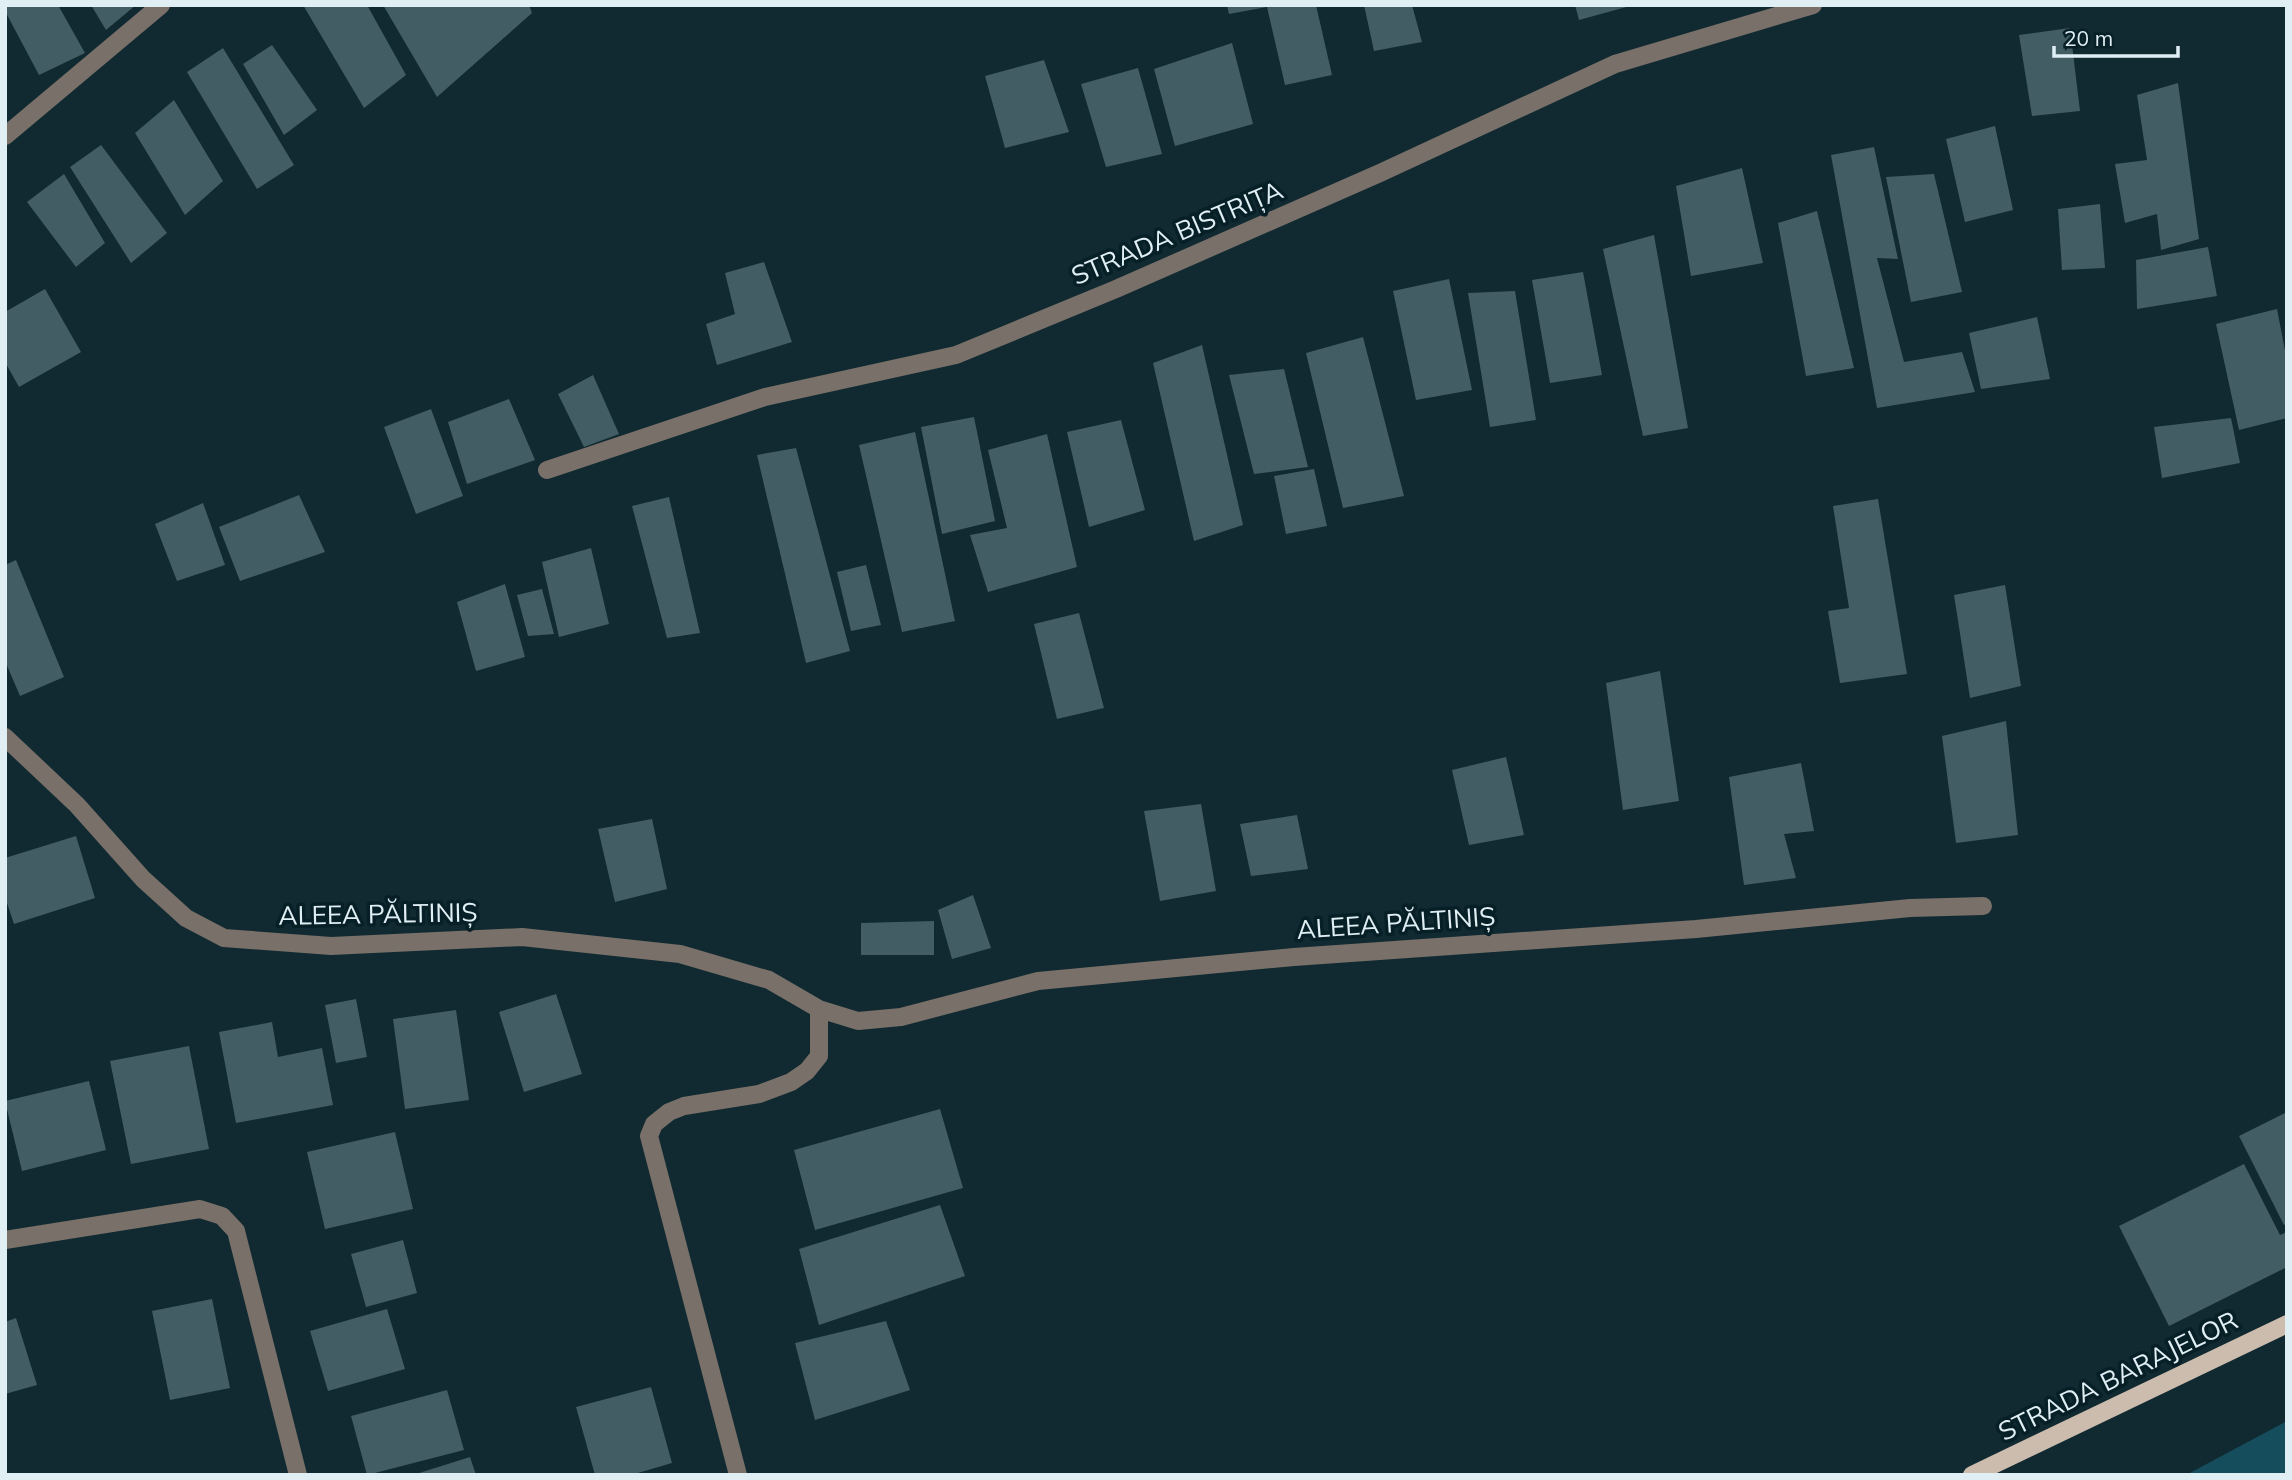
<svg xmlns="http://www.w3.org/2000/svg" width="2292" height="1480" viewBox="0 0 2292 1480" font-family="Mulish,sans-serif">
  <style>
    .water { fill: #154d5c }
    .building { fill: #435d65 }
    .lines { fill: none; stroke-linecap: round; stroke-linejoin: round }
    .minor { stroke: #787069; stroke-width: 18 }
    .major { stroke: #ccbcad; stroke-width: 18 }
    .labels { text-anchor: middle; stroke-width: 7; stroke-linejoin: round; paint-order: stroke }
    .street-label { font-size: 26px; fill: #e0eff3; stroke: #071f26 }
  </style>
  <rect width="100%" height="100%" fill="#112930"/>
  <path class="water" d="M 2287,1421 L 2287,1475 L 2186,1475 Z"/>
  <path class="building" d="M 5,5 L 58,5 L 85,53 L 39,75 L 5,11 Z
    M 91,5 L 136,5 L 106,30 Z
    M 303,5 L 367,5 L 406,75 L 364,108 Z
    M 383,5 L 529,5 L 532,13 L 437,97 Z
    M 1227,5 L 1316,5 L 1332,75 L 1285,85 L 1267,7 L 1229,14 Z
    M 1364,5 L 1412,5 L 1422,42 L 1374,51 Z
    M 1575,5 L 1630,5 L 1630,6 L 1579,20 Z
    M 2070,28 L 2080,111 L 2032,116 L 2019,35 Z
    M 1232,43 L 1253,124 L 1175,146 L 1154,69 Z
    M 272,45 L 317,110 L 284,135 L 243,64 Z
    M 223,48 L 294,165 L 257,189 L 187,72 Z
    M 1044,60 L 1069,132 L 1005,148 L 985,76 Z
    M 1138,68 L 1162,154 L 1106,167 L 1081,84 Z
    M 2178,83 L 2199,239 L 2161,250 L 2157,214 L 2125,223 L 2115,164 L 2147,160 L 2137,95 Z
    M 174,100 L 223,181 L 185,215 L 135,133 Z
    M 1995,126 L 2013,210 L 1965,222 L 1946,139 Z
    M 101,145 L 167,233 L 131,263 L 70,167 Z
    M 1874,147 L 1898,259 L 1877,258 L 1904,362 L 1962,352 L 1975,392 L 1877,408 L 1831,155 Z
    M 1742,168 L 1763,263 L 1691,276 L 1676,186 Z
    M 64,174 L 105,243 L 76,267 L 27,202 Z
    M 1934,174 L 1962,292 L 1911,302 L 1886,177 Z
    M 2100,204 L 2105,268 L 2062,270 L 2058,209 Z
    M 1817,211 L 1854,368 L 1806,376 L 1778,223 Z
    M 1654,235 L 1688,428 L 1643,436 L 1603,249 Z
    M 2208,247 L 2217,296 L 2137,309 L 2136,260 Z
    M 764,262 L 792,342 L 717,365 L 706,324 L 735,314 L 725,273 Z
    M 1583,272 L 1602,375 L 1550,383 L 1532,280 Z
    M 1449,279 L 1472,390 L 1416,400 L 1393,291 Z
    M 45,289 L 81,352 L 19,387 L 5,362 L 5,312 Z
    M 1515,291 L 1536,420 L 1490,427 L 1468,293 Z
    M 2277,309 L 2287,361 L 2287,418 L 2239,430 L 2216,324 Z
    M 2037,317 L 2050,379 L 1981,389 L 1969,333 Z
    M 1363,337 L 1404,496 L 1343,508 L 1306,353 Z
    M 1202,345 L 1243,525 L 1194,541 L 1153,363 Z
    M 1284,369 L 1308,467 L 1254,474 L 1229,375 Z
    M 593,375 L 619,434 L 584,447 L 558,394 Z
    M 509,399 L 535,460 L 467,484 L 448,422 Z
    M 431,409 L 463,496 L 416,514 L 384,427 Z
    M 974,417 L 995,521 L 942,534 L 921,427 Z
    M 2231,418 L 2240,463 L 2162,478 L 2154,427 Z
    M 1121,420 L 1145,510 L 1089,527 L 1067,432 Z
    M 915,432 L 955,621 L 902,632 L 859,445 Z
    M 1047,434 L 1077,567 L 988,592 L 970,535 L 1007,528 L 988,450 Z
    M 796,448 L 850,651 L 806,663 L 757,455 Z
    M 1314,469 L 1327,526 L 1286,534 L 1274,476 Z
    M 299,495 L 325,552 L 240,581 L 219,527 Z
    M 669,497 L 700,633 L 667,638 L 632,506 Z
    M 1878,499 L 1907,674 L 1840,683 L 1828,611 L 1849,608 L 1833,506 Z
    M 203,503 L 225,565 L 177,581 L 155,524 Z
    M 591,548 L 609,624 L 559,637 L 542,562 Z
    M 16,560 L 64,677 L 20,696 L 5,661 L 5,565 Z
    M 866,565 L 881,625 L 851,631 L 837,572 Z
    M 505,584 L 525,657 L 476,671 L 457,602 Z
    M 2005,585 L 2021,686 L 1970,698 L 1954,595 Z
    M 542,589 L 554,634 L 528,636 L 517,595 Z
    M 1079,613 L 1104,708 L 1057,719 L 1034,624 Z
    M 1660,671 L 1679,801 L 1623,810 L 1606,683 Z
    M 2006,721 L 2018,835 L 1956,843 L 1942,736 Z
    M 1506,757 L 1524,835 L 1469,845 L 1452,770 Z
    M 1801,763 L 1814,831 L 1784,834 L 1796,878 L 1744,885 L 1729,777 Z
    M 1201,804 L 1216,891 L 1160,901 L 1144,811 Z
    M 1297,815 L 1308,869 L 1251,876 L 1240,824 Z
    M 652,819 L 667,889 L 615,902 L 598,829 Z
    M 76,836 L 95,898 L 14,924 L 5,897 L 5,858 Z
    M 973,895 L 991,948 L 952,959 L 938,910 Z
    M 934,921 L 934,955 L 861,955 L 861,923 Z
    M 556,994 L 582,1074 L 524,1092 L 499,1012 Z
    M 356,999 L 367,1057 L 336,1063 L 325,1005 Z
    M 456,1010 L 469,1100 L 405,1109 L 393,1019 Z
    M 272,1022 L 278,1057 L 322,1048 L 333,1105 L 236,1123 L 219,1032 Z
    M 189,1046 L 209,1149 L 131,1164 L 110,1061 Z
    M 89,1081 L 106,1150 L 22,1171 L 5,1101 Z
    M 940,1109 L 963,1188 L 815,1230 L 794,1150 Z
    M 2287,1112 L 2287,1224 L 2284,1225 L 2239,1136 Z
    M 395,1132 L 413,1209 L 325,1229 L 307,1152 Z
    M 2244,1164 L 2280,1235 L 2287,1232 L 2287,1267 L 2169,1326 L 2119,1226 Z
    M 940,1205 L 965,1276 L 819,1325 L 799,1249 Z
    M 403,1240 L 417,1293 L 366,1307 L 351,1254 Z
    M 212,1299 L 230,1388 L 170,1400 L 152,1311 Z
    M 387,1309 L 405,1369 L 328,1391 L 310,1331 Z
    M 16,1318 L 37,1385 L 5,1394 L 5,1322 Z
    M 886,1321 L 910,1390 L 815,1420 L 795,1343 Z
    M 651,1387 L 672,1463 L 631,1475 L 595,1475 L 576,1407 Z
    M 447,1390 L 464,1450 L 367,1475 L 351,1416 Z
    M 470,1457 L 476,1475 L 417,1475 L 416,1474 Z"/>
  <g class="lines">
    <path class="minor" d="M 5,136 L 161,5
      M 547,470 L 765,397 L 956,355 L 1116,289 L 1380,173 L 1615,64 L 1813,5
      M 5,737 L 77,805 L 143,879 L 186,918 L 224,938 L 331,946 L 522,937 L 680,954 L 769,980 L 819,1009 L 858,1021 L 901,1017 L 1038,981 L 1294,957 L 1696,929 L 1910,908 L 1983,906
      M 5,1240 L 200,1209 L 222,1216 L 236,1231 L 298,1475
      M 738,1475 L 649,1136 L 654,1124 L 669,1112 L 684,1106 L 759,1094 L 791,1082 L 807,1071 L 819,1056 L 819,1009"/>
    <path class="major" d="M 1972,1475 L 2287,1324"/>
  </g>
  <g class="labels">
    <g class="street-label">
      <text transform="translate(1177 233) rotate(-23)" y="9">STRADA BISTRIȚA</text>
      <text transform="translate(378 914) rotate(-1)" y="9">ALEEA PĂLTINIȘ</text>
      <text transform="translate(1396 923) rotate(-4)" y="9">ALEEA PĂLTINIȘ</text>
      <text transform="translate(2118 1376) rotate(-26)" y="9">STRADA BARAJELOR</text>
    </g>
  </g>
  <rect width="2292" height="1480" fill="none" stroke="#e0eff3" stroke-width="14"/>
  <path d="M2054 46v10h124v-10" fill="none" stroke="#e0eff3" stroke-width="3.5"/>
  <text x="2064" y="46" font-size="21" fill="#e0eff3" stroke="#071f26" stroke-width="5" paint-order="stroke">20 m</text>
</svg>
